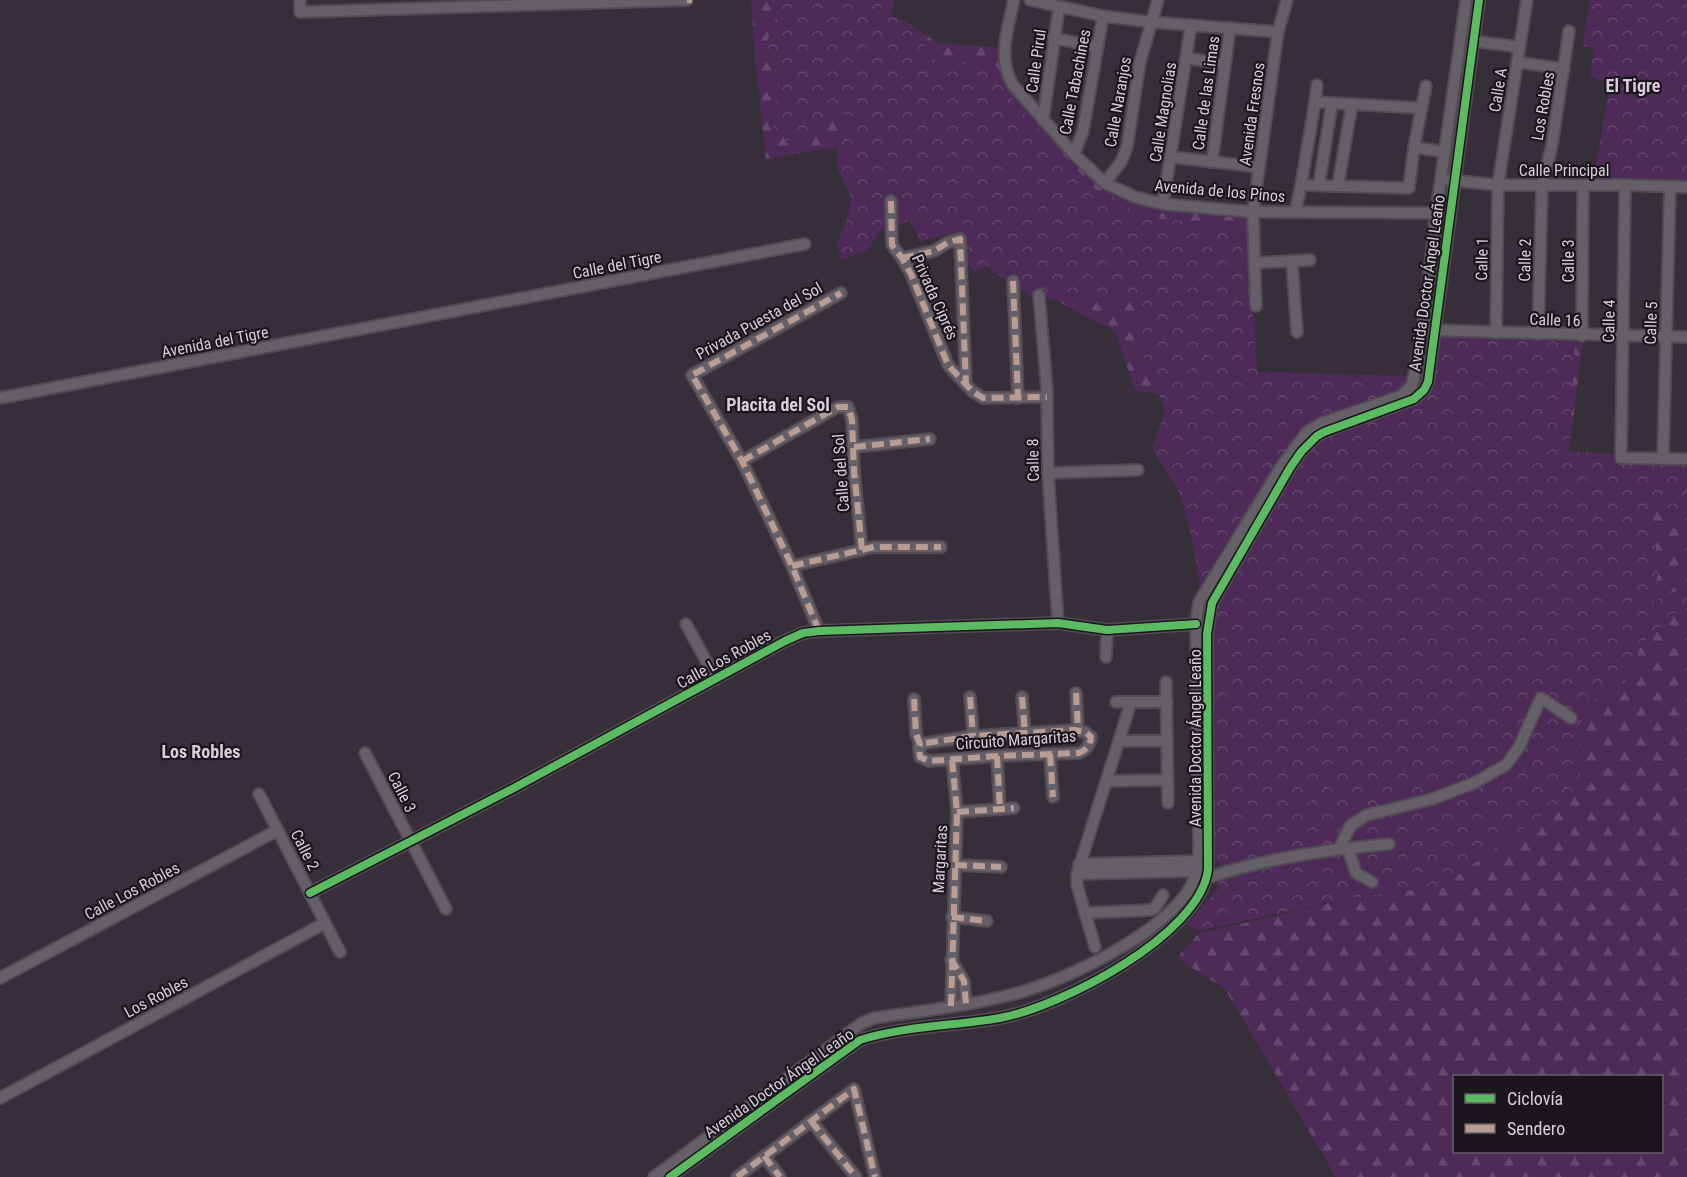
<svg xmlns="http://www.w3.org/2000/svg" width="1687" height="1177" font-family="'Roboto Condensed',sans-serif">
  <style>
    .forest { fill: url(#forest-firs); fill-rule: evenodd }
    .park { fill: url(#park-crowns) }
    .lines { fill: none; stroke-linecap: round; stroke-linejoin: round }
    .minor-casing { stroke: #524b53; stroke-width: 14 }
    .minor { stroke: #655f67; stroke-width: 10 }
    .quiet { stroke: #b99d93; stroke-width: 6; stroke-dasharray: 12 6; stroke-linecap: butt }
    .cycleway-casing { stroke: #1b161d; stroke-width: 11 }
    .cycleway { stroke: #5cba63; stroke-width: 8 }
    .labels { text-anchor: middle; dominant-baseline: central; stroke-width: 4.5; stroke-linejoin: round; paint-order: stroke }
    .street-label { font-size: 16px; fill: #d6ced9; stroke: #1b161d }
    .neighbourhood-label { font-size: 18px; font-weight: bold; fill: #d6ced9; stroke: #1b161d }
  </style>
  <defs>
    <pattern id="forest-firs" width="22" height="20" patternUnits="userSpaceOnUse" patternTransform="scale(1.5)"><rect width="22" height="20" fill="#4d2a58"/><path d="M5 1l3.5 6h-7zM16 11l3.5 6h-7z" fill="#66486f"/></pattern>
    <pattern id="park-crowns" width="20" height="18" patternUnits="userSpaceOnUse" patternTransform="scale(1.5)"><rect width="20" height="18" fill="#4d2a58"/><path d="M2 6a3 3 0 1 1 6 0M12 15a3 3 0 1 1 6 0" fill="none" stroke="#66486f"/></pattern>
  </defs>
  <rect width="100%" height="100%" fill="#362e38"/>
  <!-- forest -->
  <path class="forest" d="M751,0H894L891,16L909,23L937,43L1004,48V66L1074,154L1126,194L1253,212L1252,269L1257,372L1430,383L1439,335L1583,340L1569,452L1619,462L1687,463V1177H1335L1329,1165L1225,989L1177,958L1198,934L1350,898L1440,887L1575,793L1579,739L1575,720L1592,701L1624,683L1637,658L1342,839L1214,859L1210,635L1194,547L1180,494L1152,448L1170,424L1169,395L1135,391L1115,331L1071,309L1040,290L970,225L920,241L907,177L880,230L837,243L847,220L852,198L838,170L837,147L766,159L756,70ZM1454,1076H1662V1152H1454Z"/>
  <!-- park -->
  <g class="park">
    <path d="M772,0H894L890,16L909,23L937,63L997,66L1012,100L1095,189L1146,217L1246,228L1257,372L1410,376L1421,330L1575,341L1569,452L1687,456V509L1649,511L1659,564L1657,578L1649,603L1687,586V604L1640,645L1637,658L1624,684L1592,701L1581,722L1578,750L1579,790L1440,887L1350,898L1197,931L1187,924L1219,888L1206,628L1194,547L1180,494L1152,448L1165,411L1147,363L1139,350L1136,298L1035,300L986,266L977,272L965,262L962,241L953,233L920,241L910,220L881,230L868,250L840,260L837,243L847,220L852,198L838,170V146L849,119L837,107L818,130L805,139L787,140L772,125C774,109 780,94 779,78C779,70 771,65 768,57C764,44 774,20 780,7Z"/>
    <polygon points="1590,0 1687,0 1687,187 1592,188 1610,84 1590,76 1594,48 1583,46"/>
  </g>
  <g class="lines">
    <defs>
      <g id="minor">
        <polyline points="300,0 300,12 687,0"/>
        <path d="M1014,0C1008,28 997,58 1013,85L1074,154L1105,183L1135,197L1163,204L1253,212L1441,213"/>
        <polyline points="1030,0 1103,16 1150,22 1278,32"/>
        <polyline points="1053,38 1098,47"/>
        <polyline points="1473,41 1519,47"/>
        <polyline points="1186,58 1224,64"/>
        <polyline points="1517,62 1564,69"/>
        <polyline points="1426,86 1414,147 1444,152"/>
        <polyline points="1315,102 1317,85"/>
        <polyline points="1043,120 1059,7"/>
        <polyline points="1414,147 1409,188 1301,185 1315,102 1421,108"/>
        <polyline points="1074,154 1083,131 1103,16"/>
        <polyline points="1171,157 1259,167"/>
        <polyline points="1212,162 1230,28"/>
        <polyline points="1448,180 1498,185 1625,185 1687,187"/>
        <polyline points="1105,183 1121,162 1127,147 1140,62 1158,0"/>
        <polyline points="1319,185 1332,103"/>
        <polyline points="1338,185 1352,104"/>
        <polyline points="1625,185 1621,458 1687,459"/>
        <polyline points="891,201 892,245 902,258 911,274 948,365 972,391 983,398 1047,397"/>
        <polyline points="1163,204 1191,25"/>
        <polyline points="1297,204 1301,185"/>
        <polyline points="902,258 934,251 947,243 960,239 966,385"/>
        <polyline points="1292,262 1297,332"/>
        <polyline points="1254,263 1310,260"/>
        <polyline points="1013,281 1018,398"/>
        <polyline points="1039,295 1047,391 1048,473 1058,623"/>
        <polyline points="1256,306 1253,212 1278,32 1287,0"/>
        <polyline points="1429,330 1687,337"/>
        <polyline points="1496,333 1498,185 1527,0"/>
        <polyline points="1538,334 1542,186 1552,145 1569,31"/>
        <polyline points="1582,336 1583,186"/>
        <polyline points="0,398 805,244"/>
        <polyline points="854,447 930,439"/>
        <polyline points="1663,459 1670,187"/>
        <polyline points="742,461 838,407 848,407 852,420 854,471 862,550"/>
        <polyline points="1048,473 1138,470"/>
        <polyline points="792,566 874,547 941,547"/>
        <polyline points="686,624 716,679"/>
        <polyline points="819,631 792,566 742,461 692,375 841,293"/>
        <polyline points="1106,657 1107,630"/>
        <polyline points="1166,682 1168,803"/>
        <polyline points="1076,693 1078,730"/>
        <polyline points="970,697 973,736"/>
        <polyline points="1022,697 1025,733"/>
        <path d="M914,699L916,734L920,744L919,747L920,757L929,761L997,756L1079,753C1087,750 1090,745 1091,737L1085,732L1074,730L973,736L920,744"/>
        <polyline points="1116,702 1167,702"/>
        <polyline points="1119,741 1167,741"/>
        <polyline points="365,753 446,909"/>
        <polyline points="1050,754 1053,797"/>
        <polyline points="997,756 1000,809"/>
        <polyline points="1106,781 1167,780"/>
        <polyline points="259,794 340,952"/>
        <polyline points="957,812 1014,808"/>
        <polyline points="1348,848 1356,873 1372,882"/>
        <polyline points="1339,849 1351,825 1367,815 1432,799 1474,783 1506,765 1519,747 1541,698 1571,718"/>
        <polyline points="1079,864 1199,861"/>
        <polyline points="955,865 1001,867"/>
        <polyline points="1077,874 1196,871"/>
        <path d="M1207,878C1266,858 1327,850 1389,844"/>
        <polyline points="310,893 514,788 785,641 803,633 819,631 1058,623 1107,630 1196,624"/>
        <polyline points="1085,913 1151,910 1155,908 1163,895"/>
        <polyline points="952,917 987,921"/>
        <polyline points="1095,947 1077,885 1077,874 1131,702"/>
        <polyline points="951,960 964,981 966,1004"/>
        <polyline points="0,978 278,830"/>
        <polyline points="951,1006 957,812 952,760"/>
        <polyline points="0,1098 325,923"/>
        <polyline points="811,1121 856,1177"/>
        <polyline points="764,1156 780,1177"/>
        <path d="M654,1177L862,1023L874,1018C921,1011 968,1006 1014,994C1065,981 1165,933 1191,886C1197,875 1198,863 1199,850L1196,624L1199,602L1283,464L1307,432L1322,423L1401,396L1412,385L1423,329L1436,213L1466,0"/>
        <path d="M670,1177L860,1040C905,1026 953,1026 1000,1018C1060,1007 1199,936 1208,870L1207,634L1212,603L1290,468L1301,452L1317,436L1324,432L1414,399L1424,390L1428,382L1479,0"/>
        <polyline points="737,1177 854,1089 875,1177"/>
      </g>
    </defs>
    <!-- minor casing -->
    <use href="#minor" class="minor-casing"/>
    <!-- minor -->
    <use href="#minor" class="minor"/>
    <!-- quiet -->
    <g class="quiet">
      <polyline points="687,0 692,0"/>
      <polyline points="891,201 892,245 902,258 911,274 948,365 972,391 983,398 1047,397"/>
      <polyline points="902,258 934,251 947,243 960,239 966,385"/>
      <polyline points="1013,281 1018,398"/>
      <polyline points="854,447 930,439"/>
      <polyline points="742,461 838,407 848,407 852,420 854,471 862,550"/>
      <polyline points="792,566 874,547 941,547"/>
      <polyline points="819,631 792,566 742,461 692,375 841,293"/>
      <polyline points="1076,693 1078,730"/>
      <polyline points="970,697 973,736"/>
      <polyline points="1022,697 1025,733"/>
      <path d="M914,699L916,734L920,744L919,747L920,757L929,761L997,756L1079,753C1087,750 1090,745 1091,737L1085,732L1074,730L973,736L920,744"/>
      <polyline points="1050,754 1053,797"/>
      <polyline points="997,756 1000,809"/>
      <polyline points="957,812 1014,808"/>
      <polyline points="955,865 1001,867"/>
      <polyline points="952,917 987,921"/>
      <polyline points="951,959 964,981 966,1004"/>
      <polyline points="951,1006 957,812 952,760"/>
      <polyline points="811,1121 856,1177"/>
      <polyline points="764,1156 780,1177"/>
      <polyline points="737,1177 854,1089 875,1177"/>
    </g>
    <defs>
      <g id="cycleway">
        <polyline points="310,893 514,788 785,641 803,633 819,631 1058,623 1107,630 1196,624"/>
        <path d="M670,1177L860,1040C905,1026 953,1026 1000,1018C1060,1007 1199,936 1208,870L1207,634L1212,603L1290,468L1301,452L1317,436L1324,432L1414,399L1424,390L1428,382L1479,0"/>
      </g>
    </defs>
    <!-- cycleway casing -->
    <use href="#cycleway" class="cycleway-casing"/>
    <!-- cycleway -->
    <use href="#cycleway" class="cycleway"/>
  </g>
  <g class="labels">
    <!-- street labels -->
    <g class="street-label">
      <text transform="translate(1036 61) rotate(-82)">Calle Pirul</text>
      <text transform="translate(1075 82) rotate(-79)">Calle Tabachines</text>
      <text transform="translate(1498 90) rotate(-81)">Calle A</text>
      <text transform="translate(1206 93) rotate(-82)">Calle de las Limas</text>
      <text transform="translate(1118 102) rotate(-80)">Calle Naranjos</text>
      <text transform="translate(1543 106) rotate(-80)">Los Robles</text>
      <text transform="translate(1163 112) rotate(-81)">Calle Magnolias</text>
      <text transform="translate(1252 114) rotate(-82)">Avenida Fresnos</text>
      <text x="1564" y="170">Calle Principal</text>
      <text transform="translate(1220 191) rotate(5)">Avenida de los Pinos</text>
      <text transform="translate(1482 259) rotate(-89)">Calle 1</text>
      <text transform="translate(1525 260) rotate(-89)">Calle 2</text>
      <text transform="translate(1568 261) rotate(-90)">Calle 3</text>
      <text transform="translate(617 265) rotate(-11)">Calle del Tigre</text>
      <text transform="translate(1427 283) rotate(-82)">Avenida Doctor Ángel Leaño</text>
      <text transform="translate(935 297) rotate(66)">Privada Ciprés</text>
      <text transform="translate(1555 320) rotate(2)">Calle 16</text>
      <text transform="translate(759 321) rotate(-29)">Privada Puesta del Sol</text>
      <text transform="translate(1609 321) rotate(-89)">Calle 4</text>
      <text transform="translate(1651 323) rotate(-88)">Calle 5</text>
      <text transform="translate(215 342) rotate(-11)">Avenida del Tigre</text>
      <text transform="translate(1033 460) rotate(-91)">Calle 8</text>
      <text transform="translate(841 473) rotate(-94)">Calle del Sol</text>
      <text transform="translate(724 659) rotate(-29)">Calle Los Robles</text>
      <text transform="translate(1195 738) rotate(-90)">Avenida Doctor Ángel Leaño</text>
      <text transform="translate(1016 740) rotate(-4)">Circuito Margaritas</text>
      <text transform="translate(402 792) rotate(63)">Calle 3</text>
      <text transform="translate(305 850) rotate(63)">Calle 2</text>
      <text transform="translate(940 859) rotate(-87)">Margaritas</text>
      <text transform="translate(132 891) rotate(-28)">Calle Los Robles</text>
      <text transform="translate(156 997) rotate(-28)">Los Robles</text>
      <text transform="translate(779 1083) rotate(-35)">Avenida Doctor Ángel Leaño</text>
    </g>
    <!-- neighbourhood labels -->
    <g class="neighbourhood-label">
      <text x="1633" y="85">El Tigre</text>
      <text x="778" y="404">Placita del Sol</text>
      <text x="201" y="751">Los Robles</text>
    </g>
  </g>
  <!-- legend -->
  <rect x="1453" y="1075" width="210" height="78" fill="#1b161d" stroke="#666068" stroke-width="1.5"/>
  <rect x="1465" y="1094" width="30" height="9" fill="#5cba63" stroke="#666068" stroke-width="1.5"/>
  <text x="1507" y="1105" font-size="18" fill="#d6ced9">Ciclovía</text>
  <rect x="1465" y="1124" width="30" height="9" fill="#b99d93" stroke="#666068" stroke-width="1.5"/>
  <text x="1507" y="1135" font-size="18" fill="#d6ced9">Sendero</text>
</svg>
